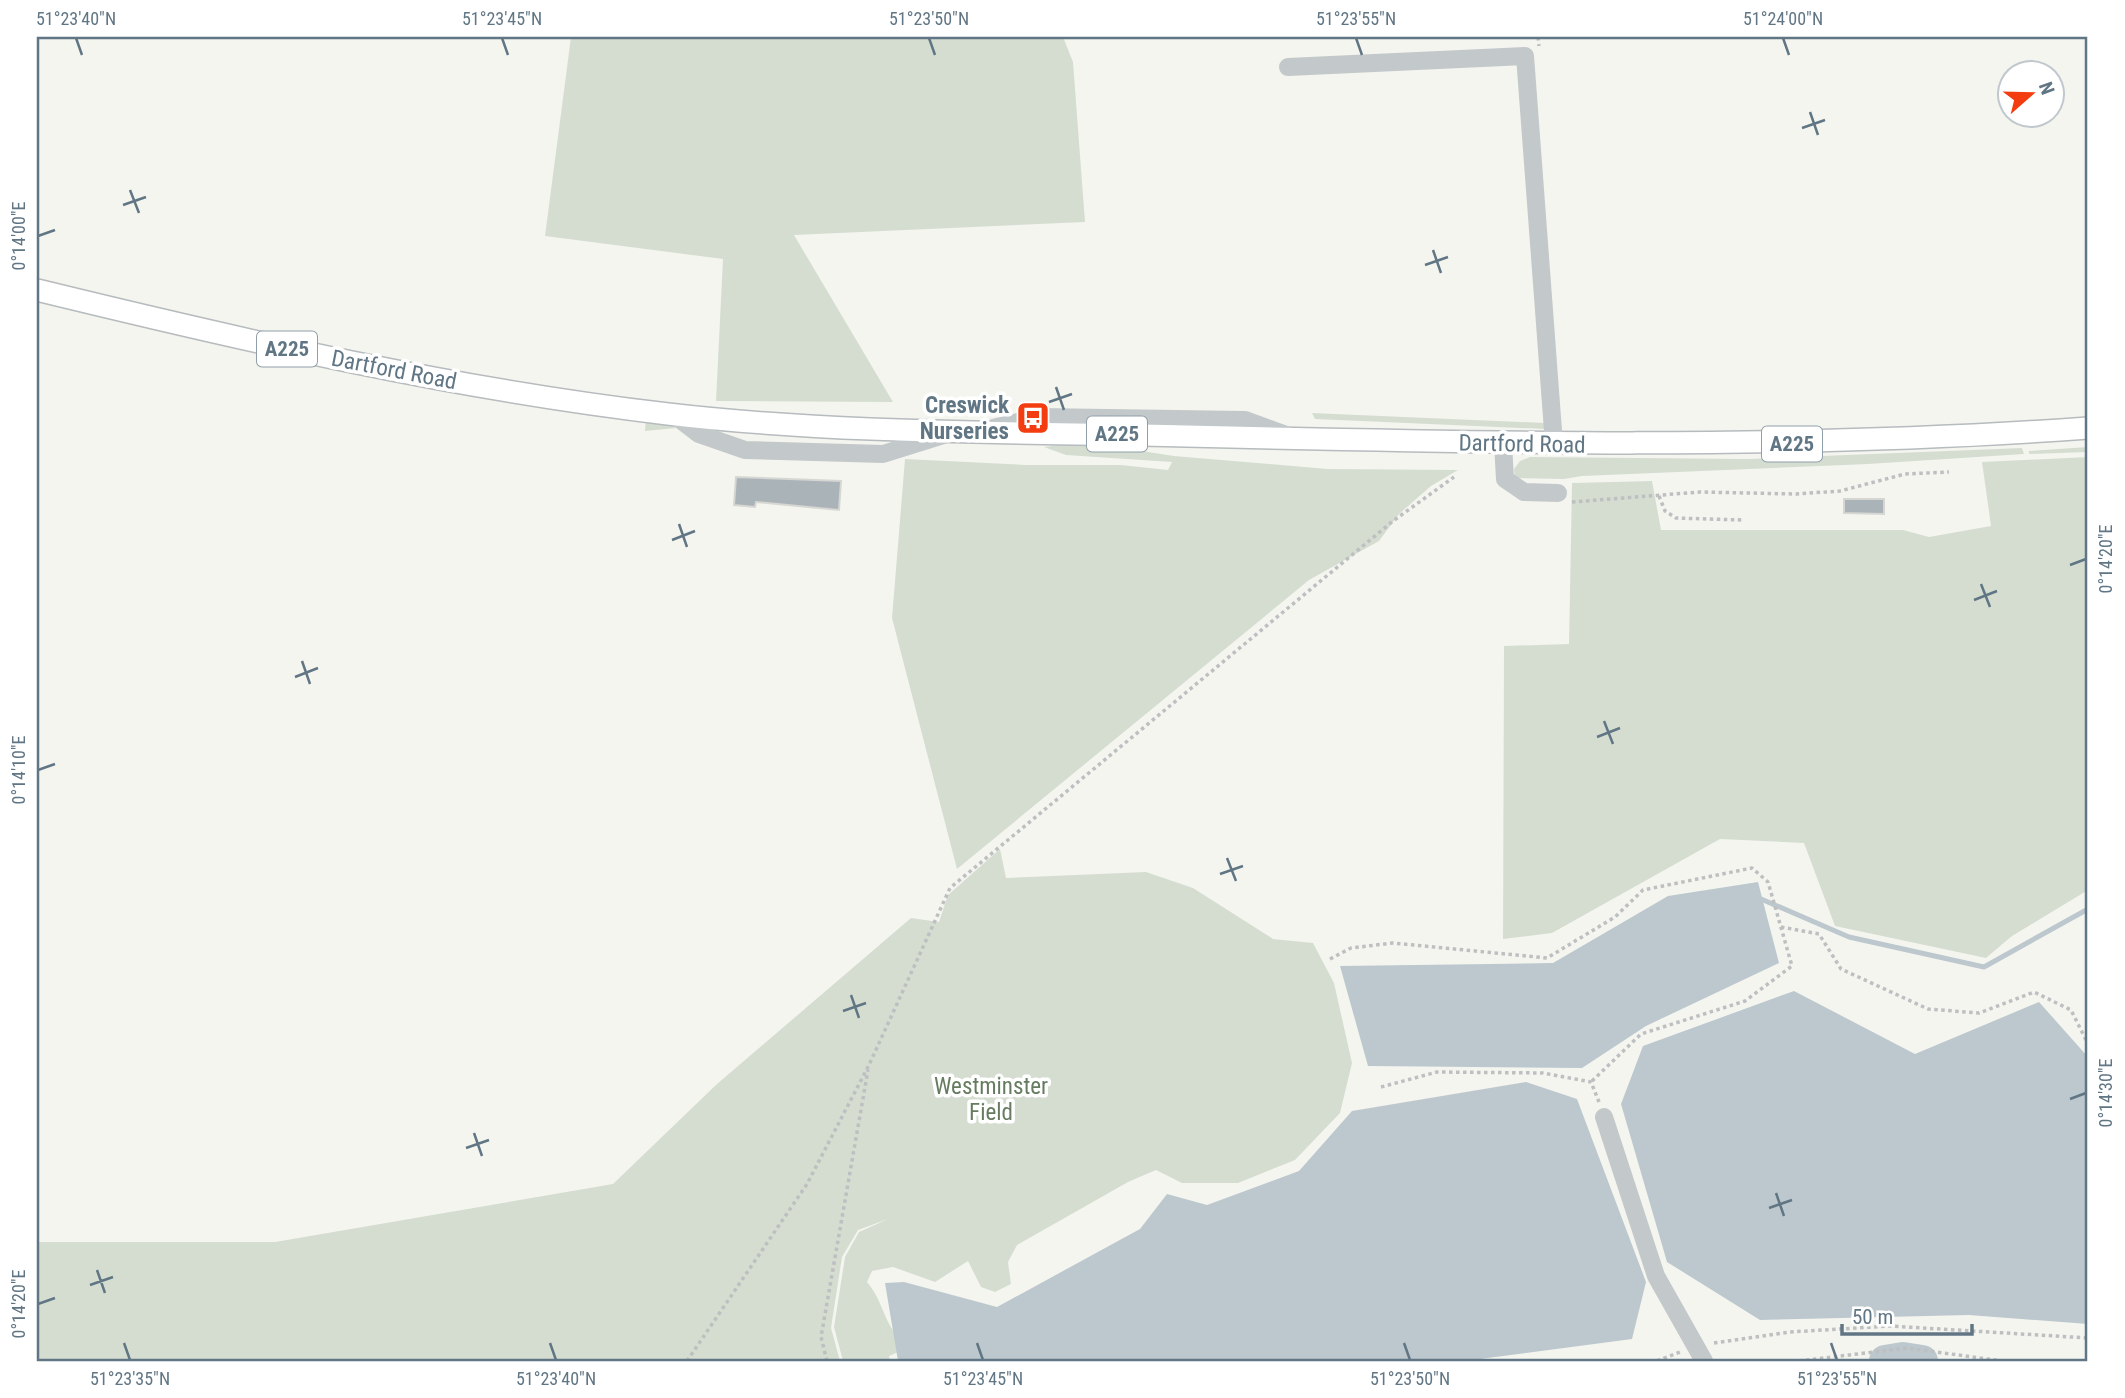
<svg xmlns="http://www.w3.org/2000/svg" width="2125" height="1398" font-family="'Roboto Condensed',sans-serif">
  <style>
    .green { fill: #d5ddd1 }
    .water { fill: #bcc8cd }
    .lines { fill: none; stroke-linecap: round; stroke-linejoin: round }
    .stream { stroke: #bcc8cd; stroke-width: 5 }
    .river { stroke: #bcc8cd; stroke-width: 32 }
    .building { fill: #aab3b8; stroke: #d6d6d3; stroke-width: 2 }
    .major-casing { stroke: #b6bbbe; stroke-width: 24 }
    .path { stroke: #bdbfc1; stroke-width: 3.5; stroke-dasharray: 3.5 3.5; stroke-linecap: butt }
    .minor { stroke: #c3c8ca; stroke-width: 18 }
    .major { stroke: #fff; stroke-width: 21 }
    .ticks { fill: none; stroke: #617684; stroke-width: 2.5 }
    .labels { text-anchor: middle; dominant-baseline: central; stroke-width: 7; stroke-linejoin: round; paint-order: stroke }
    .shield { fill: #fff; stroke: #909fa9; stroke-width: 2 }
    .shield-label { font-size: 21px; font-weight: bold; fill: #617684 }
    .street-label { font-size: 23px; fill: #617684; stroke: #fff }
    .poi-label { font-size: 23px; font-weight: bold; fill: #617684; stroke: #fff; text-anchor: end }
    .park-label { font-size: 23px; fill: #667b60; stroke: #fff }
    .neatline { fill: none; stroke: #617684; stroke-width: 2.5 }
    .ticks-label { font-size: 18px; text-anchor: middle; fill: #617684 }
  </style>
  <rect width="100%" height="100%" fill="#f5f5f0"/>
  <!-- green -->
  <g class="green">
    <polygon points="571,37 1063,37 1073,62 1085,222 794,235 893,402 716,401 723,259 545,236"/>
    <polygon points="1312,413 1546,423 1546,429 1315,419"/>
    <polygon points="646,418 677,428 645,431"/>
    <polygon points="1083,442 1174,456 1328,469 1458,470 1431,486 1399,514 1379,541 1309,580 957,869 892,618 905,459 1026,465 1121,465 1168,470 1172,462 1066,455 1044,447"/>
    <polygon points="2088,447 2088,452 2029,454 2029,451"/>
    <polygon points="2022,448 2024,454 1868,464 1582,476 1564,479 1515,478 1514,469 1520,461 1530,457 1749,459"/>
    <polygon points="2088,457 2088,890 2012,936 1986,958 1835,926 1804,843 1720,839 1552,933 1503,939 1504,646 1569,644 1572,483 1652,481 1661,530 1903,530 1929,537 1991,526 1982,462"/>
    <path d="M1000,849L1006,878L1146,872L1193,888L1273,939L1313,943L1334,983L1352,1063L1340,1113L1295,1160L1238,1183H1182L1156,1170L1128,1182L1017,1245L1008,1262L1011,1284L995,1292L981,1287L968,1261L935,1282L893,1267L872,1271L867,1282C876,1293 879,1301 884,1313C889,1326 898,1337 903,1350L889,1356L890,1361H843L834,1327L845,1257L859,1232L888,1219L858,1230L842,1257L831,1328L840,1361H37V1242H275L613,1184L717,1084L911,918L939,922L948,895Z"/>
  </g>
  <!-- water -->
  <g class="water">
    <polygon points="1758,882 1779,963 1646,1026 1582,1068 1368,1066 1340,966 1553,963 1668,896"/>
    <polygon points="1794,991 1915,1054 2039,1002 2088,1057 2088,1324 1969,1315 1760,1320 1667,1262 1621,1104 1643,1046"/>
    <polygon points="1526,1082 1577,1099 1646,1282 1632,1339 1465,1361 898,1361 885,1283 904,1282 997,1307 1140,1229 1167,1194 1207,1205 1299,1171 1352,1111"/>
  </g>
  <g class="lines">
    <!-- stream -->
    <polyline class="stream" points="1761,899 1849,937 1984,967 2088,909"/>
    <!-- river -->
    <polyline class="river" points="1885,1361 1903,1358 1922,1361"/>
  </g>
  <!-- building -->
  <g class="building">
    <polygon points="736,477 841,481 839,510 756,502 755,507 734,505"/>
    <polygon points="1844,499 1884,499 1884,514 1844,513"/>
  </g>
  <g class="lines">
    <defs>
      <path id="major" d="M37,290C246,341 454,389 668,414C839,434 1014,432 1186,436C1487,443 1787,450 2088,428"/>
    </defs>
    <!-- major casing -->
    <use href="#major" class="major-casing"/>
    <!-- path -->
    <g class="path">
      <polyline points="1538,37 1539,46"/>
      <polyline points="1659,496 1665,511 1676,518 1742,520"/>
      <polyline points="1572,502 1700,492 1796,494 1840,491 1905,474 1949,472"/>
      <polyline points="1781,927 1819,934 1841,969 1928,1009 1979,1013 2034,992 2071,1010 2088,1044"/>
      <polyline points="1330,959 1351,948 1393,943 1547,958 1615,917 1643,890 1752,868 1768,882 1792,966 1745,1001 1641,1034 1591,1082"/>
      <polyline points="1381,1087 1437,1072 1543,1073 1591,1082 1599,1102"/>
      <polyline points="1714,1343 1790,1332 1890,1326 2088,1338"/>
      <polyline points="687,1361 807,1184 869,1065 950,888 1393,521 1454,477"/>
      <polyline points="827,1361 821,1337 868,1070"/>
      <polyline points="1657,1361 1680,1352"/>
      <polyline points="1799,1361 1907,1348 2002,1361"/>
    </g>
    <!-- minor -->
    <g class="minor">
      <polyline points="1288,67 1525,56 1554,444"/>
      <polyline points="673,414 699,434 745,450 883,454 947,434"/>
      <polyline points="993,428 1039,417 1245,420 1286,435"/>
      <polyline points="1503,444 1505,479 1524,492 1558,493"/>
      <polyline points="1604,1117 1656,1276 1704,1361"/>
    </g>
    <!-- major -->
    <use href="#major" class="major"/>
  </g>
  <!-- ticks -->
  <path class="ticks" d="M76,38L82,55M502,38L508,55M929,38L935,55M1356,38L1362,55M1783,38L1789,55M1810,112L1818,135M1802,128L1825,120M130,190L139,213M123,205L146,197M38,236L55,230M1433,250L1441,273M1425,265L1448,257M1056,387L1064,410M1049,402L1072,394M679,524L687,547M672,540L695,531M2070,565L2086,559M1981,584L1990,607M1974,600L1997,591M302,661L310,684M295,677L318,668M1604,721L1613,744M1597,737L1620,728M38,770L55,764M1227,858L1236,881M1220,874L1243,866M851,995L859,1018M843,1011L866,1003M2070,1099L2086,1093M474,1133L482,1156M466,1148L489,1140M1776,1193L1784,1216M1769,1208L1792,1200M97,1270L105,1293M90,1285L113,1277M38,1304L55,1298M124,1343L130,1360M550,1343L556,1360M977,1343L983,1360M1404,1343L1410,1360M1831,1343L1837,1360"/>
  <!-- icons -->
  <defs>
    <symbol id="bus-square" viewBox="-11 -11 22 22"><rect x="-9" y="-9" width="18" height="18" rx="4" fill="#f33d11" stroke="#fff"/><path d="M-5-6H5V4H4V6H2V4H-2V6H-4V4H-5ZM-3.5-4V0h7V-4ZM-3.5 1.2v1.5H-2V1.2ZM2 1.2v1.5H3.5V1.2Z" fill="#fff"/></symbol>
  </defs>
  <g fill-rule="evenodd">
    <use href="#bus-square" x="1014" y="399" width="38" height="38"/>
  </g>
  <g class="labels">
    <!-- shield labels -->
    <g class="shield">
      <rect x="257" y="331.5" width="60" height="35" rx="5"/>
      <rect x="1087" y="416.5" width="60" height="35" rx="5"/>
      <rect x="1762" y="426.5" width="60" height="35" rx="5"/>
    </g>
    <g class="shield-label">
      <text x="287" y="349">A225</text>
      <text x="1117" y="434">A225</text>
      <text x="1792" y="444">A225</text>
    </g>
    <!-- street labels -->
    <g class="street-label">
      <text transform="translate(394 370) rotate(11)">Dartford Road</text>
      <text transform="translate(1522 444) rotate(1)">Dartford Road</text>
    </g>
    <!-- poi labels -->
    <g class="poi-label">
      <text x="1009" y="405">Creswick<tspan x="1009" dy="26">Nurseries</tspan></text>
    </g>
    <!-- park labels -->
    <g class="park-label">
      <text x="991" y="1086">Westminster<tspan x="991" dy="26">Field</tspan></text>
    </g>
  </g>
  <!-- border -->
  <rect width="2125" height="1398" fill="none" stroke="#ffffff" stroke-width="77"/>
  <!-- north arrow -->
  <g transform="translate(2031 94) rotate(70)"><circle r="33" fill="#ffffff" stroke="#c0c8ce" stroke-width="2"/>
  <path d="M0-5L12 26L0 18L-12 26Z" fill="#f33d11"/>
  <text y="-10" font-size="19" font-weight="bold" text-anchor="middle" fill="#617684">N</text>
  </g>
  <!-- scale -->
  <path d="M1842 1324v10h130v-10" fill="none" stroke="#617684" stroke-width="3.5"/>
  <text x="1852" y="1324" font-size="21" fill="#617684" stroke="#ffffff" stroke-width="5" paint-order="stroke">50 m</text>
  <rect x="38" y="38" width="2048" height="1322" class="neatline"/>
  <g class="ticks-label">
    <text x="76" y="25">51°23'40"N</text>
    <text x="502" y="25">51°23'45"N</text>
    <text x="929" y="25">51°23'50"N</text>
    <text x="1356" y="25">51°23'55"N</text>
    <text x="1783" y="25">51°24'00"N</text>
    <text transform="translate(19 236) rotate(-90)" y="6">0°14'00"E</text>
    <text transform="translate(2106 559) rotate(-90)" y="6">0°14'20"E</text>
    <text transform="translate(19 770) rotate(-90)" y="6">0°14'10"E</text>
    <text transform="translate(2106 1093) rotate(-90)" y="6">0°14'30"E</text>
    <text transform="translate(19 1304) rotate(-90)" y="6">0°14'20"E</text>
    <text x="130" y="1385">51°23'35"N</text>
    <text x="556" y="1385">51°23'40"N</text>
    <text x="983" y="1385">51°23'45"N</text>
    <text x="1410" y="1385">51°23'50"N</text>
    <text x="1837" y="1385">51°23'55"N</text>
  </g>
</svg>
